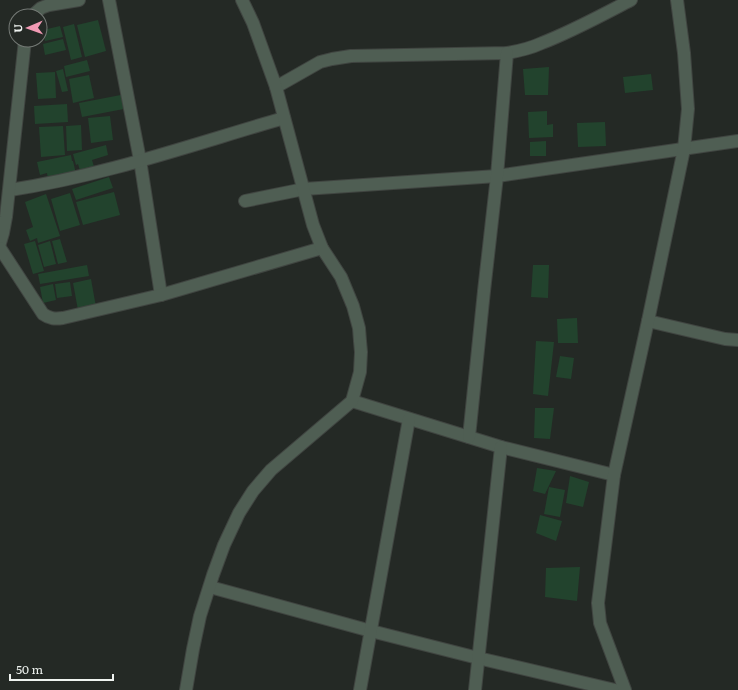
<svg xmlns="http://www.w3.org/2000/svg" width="738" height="690" font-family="Literata,serif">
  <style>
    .building { fill: #22432d }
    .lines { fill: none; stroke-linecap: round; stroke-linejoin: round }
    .minor-casing { stroke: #404541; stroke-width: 14 }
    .minor { stroke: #4f5e53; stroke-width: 12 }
  </style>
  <rect width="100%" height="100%" fill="#242925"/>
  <!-- building -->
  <g class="building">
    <polygon points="98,20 106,51 85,57 77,25"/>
    <polygon points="74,24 82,57 71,60 63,27"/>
    <polygon points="60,26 63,37 45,41 43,30"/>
    <polygon points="63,39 66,50 45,55 43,44"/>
    <polygon points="87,60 90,71 66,77 64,66"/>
    <polygon points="549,67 548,95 525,95 523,69"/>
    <polygon points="63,69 68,91 62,92 56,71"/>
    <polygon points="55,72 56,98 38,99 36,73"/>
    <polygon points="651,74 653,90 625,93 623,77"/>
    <polygon points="89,75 94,98 73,103 69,79"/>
    <polygon points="126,94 129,108 82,117 79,103"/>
    <polygon points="67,104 68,122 35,124 34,106"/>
    <polygon points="547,111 547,125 553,124 553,137 529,138 528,112"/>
    <polygon points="110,116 113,140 91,143 88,118"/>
    <polygon points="605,122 606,146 578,147 577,123"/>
    <polygon points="81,125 82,150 67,151 66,126"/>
    <polygon points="63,126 65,155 41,157 39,127"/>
    <polygon points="546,141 546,156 530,156 530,142"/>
    <polygon points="106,145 108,155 92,160 95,170 81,174 78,164 76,165 73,154"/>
    <polygon points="71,155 72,161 73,161 76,174 48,180 47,173 40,175 37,162"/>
    <polygon points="109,177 113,188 76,200 72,189"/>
    <polygon points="114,192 120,215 83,225 76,202"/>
    <polygon points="70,193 80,225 60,231 51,199"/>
    <polygon points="46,194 60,236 38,243 37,238 30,241 26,230 33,227 25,202"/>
    <polygon points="60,239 67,262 58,264 52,241"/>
    <polygon points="35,241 44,271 33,274 24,244"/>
    <polygon points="50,241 56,264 44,267 38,245"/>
    <polygon points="87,265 89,276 40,284 38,274"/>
    <polygon points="533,265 549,265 548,298 531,297"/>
    <polygon points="91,279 96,307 78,310 73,283"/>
    <polygon points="70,282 72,296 57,298 55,284"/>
    <polygon points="53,284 56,300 43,303 40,287"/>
    <polygon points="577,318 578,343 558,343 557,319"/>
    <polygon points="536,341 554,342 548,396 533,394"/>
    <polygon points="560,356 574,358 571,379 556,377"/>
    <polygon points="535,408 554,408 550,439 534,438"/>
    <polygon points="537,468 556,471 545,494 533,491"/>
    <polygon points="570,476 589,482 583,507 566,503"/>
    <polygon points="549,487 565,490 560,517 544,514"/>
    <polygon points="540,515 562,521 556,541 536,533"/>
    <polygon points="580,567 577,601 545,597 546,568"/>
  </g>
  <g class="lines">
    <defs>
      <g id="minor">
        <polyline points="109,0 140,160 161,295"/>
        <polyline points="32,16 41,8 49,5 79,0"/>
        <path d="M276,87L320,62L332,59L351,56L507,53C519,51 531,48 542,43C573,31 602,15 631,0"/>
        <path d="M10,190C103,176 194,144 284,118"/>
        <polyline points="245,201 304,189 497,176 738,141"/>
        <polyline points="0,243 3,233 6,217 25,40"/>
        <path d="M0,248L43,314C50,319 55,319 63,318L161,295L322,248"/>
        <polyline points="648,321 725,339 738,340"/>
        <polyline points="352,401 501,447 614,475"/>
        <polyline points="469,437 484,291 497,176 507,53"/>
        <polyline points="210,587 371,631 478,658 615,690"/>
        <polyline points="186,690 193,649 200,616 213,575 224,545 239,513 253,491 271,470 352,401 360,372 361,352 360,341 359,328 353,306 341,277 322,248 313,225 276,87 253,23 242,0"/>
        <polyline points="360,690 409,419"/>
        <polyline points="475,690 501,447"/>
        <polyline points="625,690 600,623 598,603 614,475 648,321 684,149 688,109 684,53 677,0"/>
      </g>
    </defs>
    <!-- minor casing -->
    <use href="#minor" class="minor-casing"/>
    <!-- minor -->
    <use href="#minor" class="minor"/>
  </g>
  <!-- north arrow -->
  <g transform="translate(28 28) rotate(268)"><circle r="19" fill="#242925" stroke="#757a76"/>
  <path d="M0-3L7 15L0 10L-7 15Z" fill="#f19ab4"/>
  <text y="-6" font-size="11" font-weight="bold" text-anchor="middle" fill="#eff3f0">U</text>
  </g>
  <!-- scale -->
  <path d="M10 674v6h103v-6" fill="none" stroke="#eff3f0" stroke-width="2"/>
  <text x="16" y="674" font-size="12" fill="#eff3f0" stroke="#242925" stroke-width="3" paint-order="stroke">50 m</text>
</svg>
